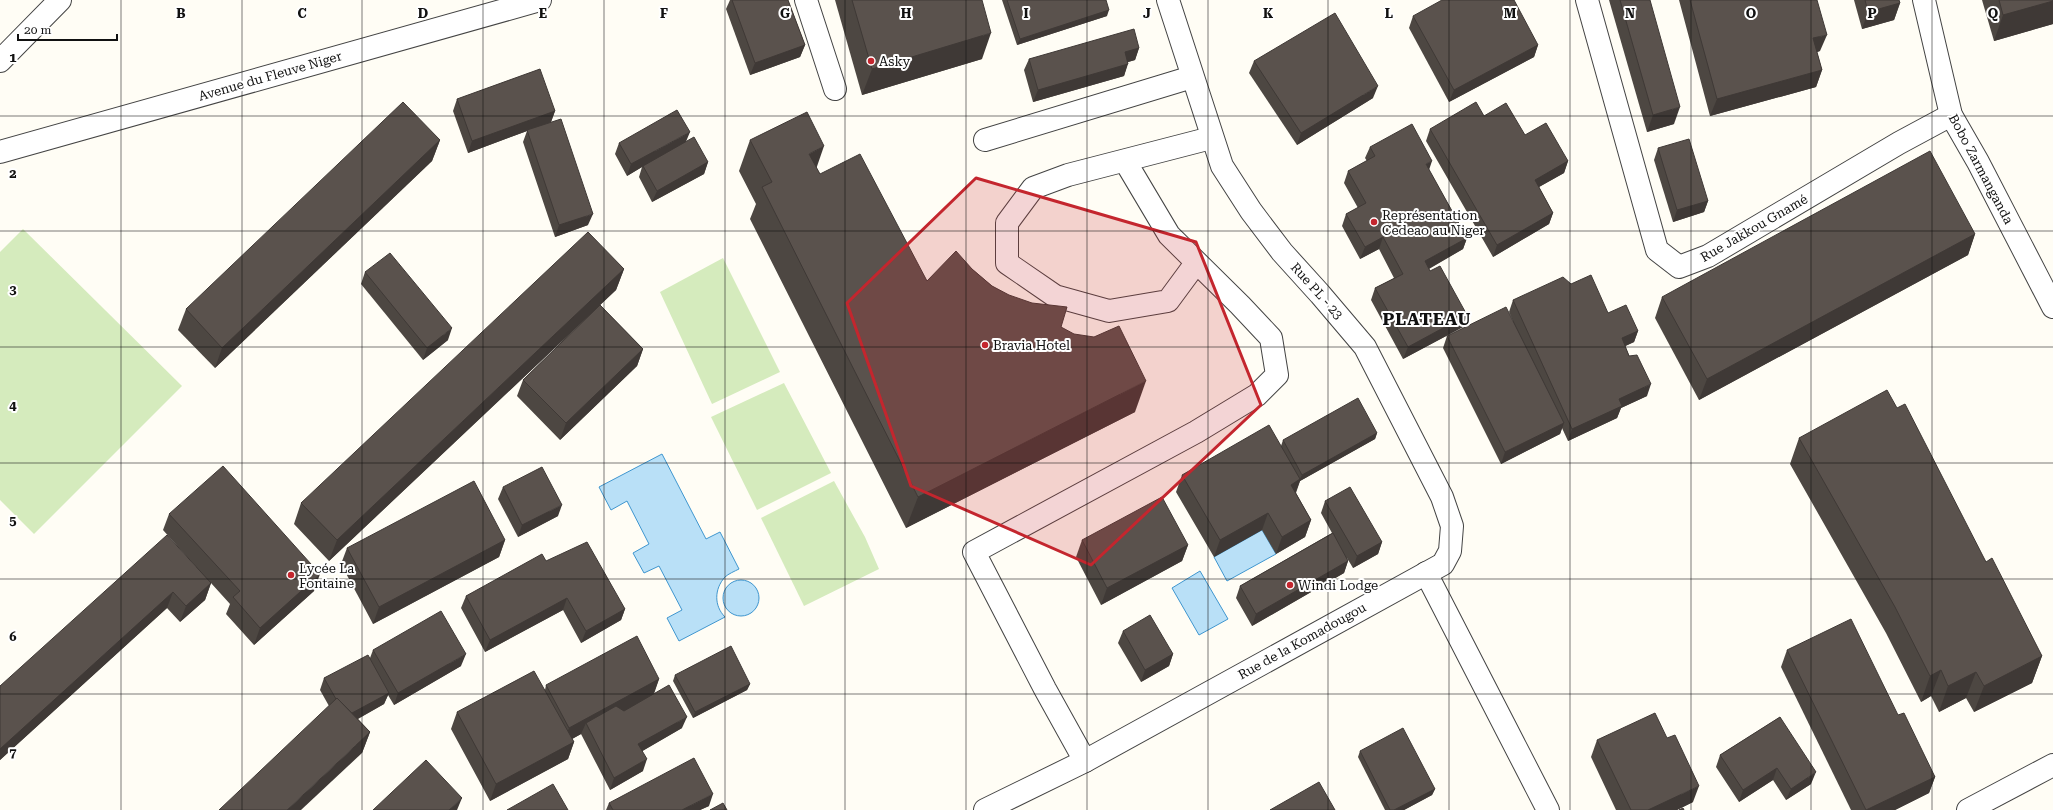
<svg xmlns="http://www.w3.org/2000/svg" width="2053" height="810" font-family="'Roboto Serif',serif">
  <style>
    .green { fill: #d5ebbd }
    .water { fill: #b9e0f7; stroke: #3f96cf }
    .lines { fill: none; stroke-linecap: round; stroke-linejoin: round }
    .minor-casing { stroke: #444; stroke-width: 24 }
    .minor { stroke: #fff; stroke-width: 22 }
    .wall { fill: #4d4742 }
    .shaded-wall { fill: #3f3936 }
    .building { fill: #5a524d; stroke: #3f3936 }
    .marked { fill: #c4262e; fill-opacity: 0.2; stroke: #c4262e; stroke-width: 3; stroke-linejoin: round }
    .grid { fill: none; stroke: #111; stroke-width: 1; stroke-opacity: 0.55 }
    .poi-dot { fill: #c4262e; stroke: #fff; stroke-width: 1.5 }
    .labels { text-anchor: middle; dominant-baseline: central; stroke-width: 4; stroke-linejoin: round; paint-order: stroke }
    .poi-label { font-size: 13px; fill: #111; stroke: #fff; text-anchor: start }
    .street-label { font-size: 13px; fill: #111; stroke: #fff }
    .district-label { font-size: 17px; font-weight: bold; letter-spacing: 1px; fill: #111; stroke: #fff }
    .grid-label { font-size: 13px; text-anchor: middle; font-weight: bold; fill: #111; stroke: #fff; stroke-width: 4; stroke-linejoin: round; paint-order: stroke }
  </style>
  <rect width="100%" height="100%" fill="#fffdf5"/>
  <!-- green -->
  <g class="green">
    <polygon points="23,229 182,386 34,534 0,500 0,252"/>
    <polygon points="723,258 780,372 712,404 660,292"/>
    <polygon points="784,383 831,473 757,510 711,417"/>
    <polygon points="834,481 865,537 879,569 804,606 761,518"/>
  </g>
  <!-- water -->
  <g class="water">
    <path d="M662,454L706,539L720,532L739,569C735,571 728,574 725,577C714,589 714,606 725,617L679,641L667,618L682,610L659,566L644,573L633,553L649,544L627,501L611,510L599,487Z"/>
    <polygon points="1262,530 1276,554 1227,581 1214,557"/>
    <polygon points="1200,571 1228,619 1199,635 1172,588"/>
    <circle cx="741" cy="598" r="18"/>
  </g>
  <g class="lines">
    <defs>
      <g id="minor">
        <polyline points="806,0 835,89"/>
        <polyline points="1587,0 1657,250 1679,267 1708,256 1899,143 1951,115"/>
        <polyline points="1924,0 1951,115 1978,162 2053,307"/>
        <polyline points="0,61 60,0"/>
        <polyline points="985,140 1192,77"/>
        <polyline points="0,152 540,0"/>
        <polyline points="1196,263 1168,301 1109,311 1055,296 1007,263 1007,223 1033,188 1068,175 1211,138"/>
        <polyline points="1426,573 1548,810"/>
        <polyline points="1085,761 1045,689 974,552 1196,432 1257,395 1277,375 1271,338 1240,305 1169,235 1125,161"/>
        <polyline points="985,810 1085,761 1443,564 1450,551 1452,526 1442,497 1365,347 1320,294 1282,252 1251,211 1222,166 1168,0"/>
        <polyline points="1968,810 2053,765"/>
      </g>
    </defs>
    <!-- minor casing -->
    <use href="#minor" class="minor-casing"/>
    <!-- minor -->
    <use href="#minor" class="minor"/>
  </g>
  <!-- wall -->
  <g class="wall">
    <polygon points="730,0 788,0 805,45 800,57 750,75 726,9"/>
    <polygon points="835,0 982,0 982,59 862,95"/>
    <polygon points="1002,0 1106,0 1107,16 1017,45"/>
    <polygon points="1609,0 1650,0 1674,124 1647,132"/>
    <polygon points="1679,0 1817,0 1820,51 1817,52 1822,70 1816,87 1710,116"/>
    <polygon points="1854,0 1899,0 1900,3 1894,20 1862,29"/>
    <polygon points="1982,0 2053,0 2053,24 1994,41"/>
    <polygon points="1413,16 1538,45 1534,57 1449,102 1409,28"/>
    <polygon points="1139,48 1135,60 1128,62 1124,76 1033,102 1024,70 1029,59"/>
    <polygon points="1254,61 1373,98 1297,145 1249,73"/>
    <polygon points="457,99 555,111 551,122 588,225 555,237 523,142 527,131 468,153 453,111"/>
    <polygon points="1484,116 1525,135 1568,161 1564,173 1539,187 1553,213 1549,224 1493,257 1426,141 1430,129"/>
    <polygon points="440,140 432,161 215,368 178,330 186,309"/>
    <polygon points="750,140 816,168 820,174 927,281 972,269 992,286 1061,327 1135,412 906,528 750,219 756,204 739,171"/>
    <polygon points="619,143 708,162 704,174 652,202 639,177 642,167 627,176 615,154"/>
    <polygon points="1370,147 1429,170 1467,238 1463,249 1429,269 1463,327 1403,359 1371,300 1375,288 1394,278 1379,249 1360,259 1342,226 1346,214 1358,208 1344,183 1348,171 1367,161 1365,158"/>
    <polygon points="1658,148 1708,201 1704,212 1673,222 1654,160"/>
    <polygon points="1975,234 1968,255 1699,400 1655,318 1662,297"/>
    <polygon points="624,269 616,290 600,305 643,349 637,366 560,440 517,396 523,380 592,313 329,561 294,524 301,503"/>
    <polygon points="365,272 448,340 423,360 361,284"/>
    <polygon points="1571,284 1608,313 1638,331 1634,342 1625,346 1647,396 1621,408 1617,418 1568,441 1562,428 1560,434 1501,464 1443,348 1447,336 1513,321 1509,312 1513,300"/>
    <polygon points="1897,408 1986,562 2042,656 2032,683 1974,712 1966,698 1939,712 1931,696 1921,702 1886,633 1790,464 1799,438"/>
    <polygon points="1377,433 1375,439 1300,481 1296,493 1311,520 1305,537 1276,554 1262,530 1214,557 1176,492 1182,475 1281,446 1283,440"/>
    <polygon points="503,487 558,516 518,537 498,499"/>
    <polygon points="1325,501 1382,542 1378,554 1353,568 1347,558 1348,561 1344,573 1252,626 1236,598 1240,586 1332,533 1321,513"/>
    <polygon points="169,514 314,591 254,645 226,614 230,604 211,583 205,600 180,622 167,608 0,760 0,686 196,567 163,530"/>
    <polygon points="505,540 499,557 373,624 341,564 347,548"/>
    <polygon points="1082,540 1188,545 1182,561 1101,605 1076,557"/>
    <polygon points="546,561 625,609 621,620 581,643 563,610 485,652 461,608 466,596"/>
    <polygon points="1123,631 1173,654 1169,666 1141,682 1118,643"/>
    <polygon points="373,650 461,666 394,705 388,695 384,704 358,719 370,732 362,753 329,706 320,690 324,678 370,658"/>
    <polygon points="1787,650 1898,715 1935,777 1929,793 1895,810 1851,810 1781,667"/>
    <polygon points="675,675 750,684 747,690 693,718 673,681"/>
    <polygon points="659,679 654,694 682,728 642,751 643,771 610,790 581,734 572,739 574,742 568,759 490,801 451,729 457,712 545,690 546,685"/>
    <polygon points="1780,717 1811,784 1786,800 1773,780 1739,802 1716,767 1720,755"/>
    <polygon points="1597,740 1693,802 1677,810 1616,810 1591,757"/>
    <polygon points="1360,751 1435,789 1432,795 1404,810 1385,810 1358,757"/>
    <polygon points="609,803 709,806 700,810 606,810"/>
  </g>
  <!-- shaded-wall -->
  <g class="shaded-wall">
    <polygon points="2053,1 2053,24 1994,41 2003,15"/>
    <polygon points="1900,3 1894,20 1862,29 1868,12"/>
    <polygon points="1109,10 1107,16 1017,45 1020,39"/>
    <polygon points="991,33 982,59 862,95 872,69"/>
    <polygon points="1827,35 1820,51 1807,55 1813,38"/>
    <polygon points="805,45 800,57 750,75 755,63"/>
    <polygon points="1538,45 1534,57 1449,102 1454,90"/>
    <polygon points="1139,48 1135,60 1121,64 1125,52"/>
    <polygon points="1128,64 1124,76 1033,102 1038,90"/>
    <polygon points="1822,70 1816,87 1710,116 1717,99"/>
    <polygon points="1378,86 1373,98 1297,145 1301,133"/>
    <polygon points="1680,107 1674,124 1647,132 1653,115"/>
    <polygon points="555,111 551,122 527,130 527,131 468,153 472,141"/>
    <polygon points="690,132 685,144 643,166 642,167 627,176 631,164"/>
    <polygon points="440,140 432,161 215,368 222,348"/>
    <polygon points="824,146 813,178 809,154"/>
    <polygon points="1432,161 1428,173 1426,164"/>
    <polygon points="1568,161 1564,173 1530,192 1535,180"/>
    <polygon points="708,162 704,174 652,202 657,191"/>
    <polygon points="1708,201 1704,212 1673,222 1677,210"/>
    <polygon points="1553,213 1549,224 1493,257 1497,245"/>
    <polygon points="593,214 588,225 555,237 559,225"/>
    <polygon points="1975,234 1968,255 1699,400 1707,379"/>
    <polygon points="1383,237 1379,249 1360,259 1365,247"/>
    <polygon points="1467,238 1463,249 1421,273 1425,261"/>
    <polygon points="624,269 616,290 329,561 337,540"/>
    <polygon points="1467,315 1463,327 1403,359 1408,347"/>
    <polygon points="452,328 448,340 423,360 427,348"/>
    <polygon points="1638,331 1634,342 1617,350 1622,338"/>
    <polygon points="643,349 637,366 560,440 566,423"/>
    <polygon points="1146,381 1135,412 906,528 918,497"/>
    <polygon points="1651,384 1647,396 1621,408 1617,418 1568,441 1572,429 1619,399"/>
    <polygon points="1564,423 1560,434 1501,464 1505,452"/>
    <polygon points="1377,433 1375,439 1300,481 1294,496 1291,485 1300,479 1302,475"/>
    <polygon points="562,505 558,516 518,537 522,525"/>
    <polygon points="1268,513 1262,530 1214,557 1220,540"/>
    <polygon points="1311,520 1305,537 1276,554 1282,537"/>
    <polygon points="505,540 499,557 373,624 379,607"/>
    <polygon points="1382,542 1378,554 1353,568 1357,556"/>
    <polygon points="1188,545 1182,561 1101,605 1107,588"/>
    <polygon points="1348,561 1344,573 1252,626 1256,614"/>
    <polygon points="320,574 314,591 254,645 260,628"/>
    <polygon points="211,583 205,600 180,622 186,606"/>
    <polygon points="173,592 167,608 0,760 0,749"/>
    <polygon points="567,598 563,610 485,652 490,640"/>
    <polygon points="625,609 621,620 581,643 586,631"/>
    <polygon points="466,654 461,666 394,705 398,693"/>
    <polygon points="1173,654 1169,666 1141,682 1145,670"/>
    <polygon points="2042,656 2032,683 1974,712 1984,686"/>
    <polygon points="1941,670 1931,696 1921,702 1930,676"/>
    <polygon points="1976,672 1966,698 1939,712 1948,686"/>
    <polygon points="659,679 653,695 589,730 586,723 581,734 563,744 569,728"/>
    <polygon points="750,684 747,690 693,718 695,712"/>
    <polygon points="389,693 384,704 341,728 345,716"/>
    <polygon points="687,717 682,728 634,756 638,744"/>
    <polygon points="370,732 362,753 301,810 287,810"/>
    <polygon points="574,742 568,759 490,801 496,784"/>
    <polygon points="647,759 643,771 610,790 614,778"/>
    <polygon points="1777,768 1773,780 1739,802 1743,790"/>
    <polygon points="1816,772 1811,784 1786,800 1791,789"/>
    <polygon points="1935,777 1929,793 1895,810 1866,810"/>
    <polygon points="1699,786 1693,802 1677,810 1648,810"/>
    <polygon points="1435,789 1432,795 1404,810 1394,810"/>
    <polygon points="713,794 709,806 700,810 682,810"/>
    <polygon points="462,798 457,810 449,810"/>
  </g>
  <!-- building -->
  <g class="building">
    <polygon points="732,0 788,0 805,45 755,63"/>
    <polygon points="852,0 982,0 991,33 872,69"/>
    <polygon points="1007,0 1106,0 1109,10 1020,39"/>
    <polygon points="1442,0 1514,0 1538,45 1454,90 1413,16"/>
    <polygon points="1620,0 1650,0 1680,107 1653,115"/>
    <polygon points="1690,0 1817,0 1827,35 1813,38 1822,70 1717,99"/>
    <polygon points="1865,0 1899,0 1900,3 1868,12"/>
    <polygon points="1999,0 2053,0 2053,1 2003,15"/>
    <polygon points="1335,13 1378,86 1301,133 1254,61"/>
    <polygon points="1134,29 1139,48 1125,52 1128,64 1038,90 1029,59"/>
    <polygon points="540,69 555,111 472,141 457,99"/>
    <polygon points="403,102 440,140 222,348 186,309"/>
    <polygon points="1476,102 1484,116 1506,103 1525,135 1546,123 1568,161 1535,180 1553,213 1497,245 1430,129"/>
    <polygon points="677,110 690,132 631,164 619,143"/>
    <polygon points="807,112 824,146 809,154 820,174 860,154 927,281 956,251 972,269 992,286 1009,295 1032,303 1067,307 1061,327 1074,334 1094,337 1119,326 1146,381 918,497 762,187 772,182 750,140"/>
    <polygon points="561,119 593,214 559,225 527,130"/>
    <polygon points="1412,124 1432,161 1426,164 1467,238 1425,261 1430,271 1440,266 1467,315 1408,347 1375,288 1403,274 1383,237 1365,247 1346,214 1366,203 1348,171 1375,156 1370,147"/>
    <polygon points="694,137 708,162 657,191 643,166"/>
    <polygon points="1689,139 1708,201 1677,210 1658,148"/>
    <polygon points="1930,151 1975,234 1707,379 1662,297"/>
    <polygon points="588,232 624,269 337,540 301,503"/>
    <polygon points="390,253 452,328 427,348 365,272"/>
    <polygon points="1591,275 1608,313 1626,305 1638,331 1622,338 1629,356 1637,355 1651,384 1619,399 1622,406 1572,429 1513,300 1563,277 1571,284"/>
    <polygon points="600,305 643,349 566,423 523,380"/>
    <polygon points="1506,307 1564,423 1505,452 1447,336"/>
    <polygon points="1887,390 1897,408 1905,404 1986,562 1992,558 2042,656 1984,686 1976,672 1948,686 1941,670 1930,676 1895,607 1799,438"/>
    <polygon points="1358,398 1377,433 1302,475 1283,440"/>
    <polygon points="1269,425 1300,479 1291,485 1311,520 1282,537 1268,513 1220,540 1182,475"/>
    <polygon points="223,466 320,574 260,628 233,597 240,591 169,514"/>
    <polygon points="542,467 562,505 522,525 503,487"/>
    <polygon points="474,481 505,540 379,607 347,548"/>
    <polygon points="1350,487 1382,542 1357,556 1325,501"/>
    <polygon points="1162,497 1188,545 1107,588 1082,540"/>
    <polygon points="1333,533 1348,561 1256,614 1240,586"/>
    <polygon points="167,535 211,583 186,606 173,592 0,749 0,686"/>
    <polygon points="587,542 625,609 586,631 567,598 490,640 466,596 542,554 546,561"/>
    <polygon points="441,611 466,654 398,693 373,650"/>
    <polygon points="1150,615 1173,654 1145,670 1123,631"/>
    <polygon points="1851,619 1898,715 1904,713 1935,777 1866,810 1787,650"/>
    <polygon points="637,636 659,679 569,728 546,685"/>
    <polygon points="731,646 750,684 695,712 675,675"/>
    <polygon points="368,655 389,693 352,713 337,698 336,699 324,678"/>
    <polygon points="534,671 574,742 496,784 457,712"/>
    <polygon points="669,685 687,717 638,744 647,759 614,778 586,723 616,706 624,711"/>
    <polygon points="337,698 370,732 287,810 219,810"/>
    <polygon points="1655,713 1667,738 1675,735 1699,786 1648,810 1631,810 1597,740"/>
    <polygon points="1780,717 1816,772 1791,789 1777,768 1743,790 1720,755"/>
    <polygon points="1403,728 1435,789 1394,810 1390,810 1360,751"/>
    <polygon points="694,758 713,794 682,810 613,810 609,803"/>
    <polygon points="426,760 462,798 449,810 373,810"/>
    <polygon points="1319,782 1335,810 1270,810"/>
    <polygon points="553,784 568,810 507,810"/>
    <polygon points="723,803 727,810 710,810"/>
    <polygon points="1683,808 1684,810 1679,810"/>
  </g>
  <!-- marked area -->
  <path class="marked" d="M976,178L1196,242L1261,405L1091,565L911,486L847,303Z"/>
  <!-- grid -->
  <path class="grid" d="M121,0V810M242,0V810M362,0V810M483,0V810M604,0V810M725,0V810M845,0V810M966,0V810M1087,0V810M1208,0V810M1328,0V810M1449,0V810M1570,0V810M1691,0V810M1811,0V810M1932,0V810M0,116H2053M0,231H2053M0,347H2053M0,463H2053M0,579H2053M0,694H2053"/>
  <!-- markers -->
  <g class="poi-dot">
    <circle cx="871" cy="61" r="4"/>
    <circle cx="1374" cy="222" r="4"/>
    <circle cx="985" cy="345" r="4"/>
    <circle cx="291" cy="575" r="4"/>
    <circle cx="1290" cy="585" r="4"/>
  </g>
  <g class="labels">
    <!-- poi labels -->
    <g class="poi-label">
      <text x="879" y="61">Asky</text>
      <text x="1382" y="215">Représentation<tspan x="1382" dy="15">Cedeao au Niger</tspan></text>
      <text x="993" y="345">Bravia Hotel</text>
      <text x="299" y="568">Lycée La<tspan x="299" dy="15">Fontaine</tspan></text>
      <text x="1298" y="585">Windi Lodge</text>
    </g>
    <!-- street labels -->
    <g class="street-label">
      <text transform="translate(270 76) rotate(-16)">Avenue du Fleuve Niger</text>
      <text transform="translate(1981 169) rotate(62)">Bobo Zarmanganda</text>
      <text transform="translate(1754 228) rotate(-30)">Rue Jakkou Gnamé</text>
      <text transform="translate(1317 291) rotate(48)">Rue PL - 23</text>
      <text transform="translate(1302 641) rotate(-29)">Rue de la Komadougou</text>
    </g>
    <!-- district labels -->
    <g class="district-label">
      <text x="1427" y="319">PLATEAU</text>
    </g>
  </g>
  <g class="grid-label">
    <text x="181" y="18">B</text>
    <text x="302" y="18">C</text>
    <text x="423" y="18">D</text>
    <text x="543" y="18">E</text>
    <text x="664" y="18">F</text>
    <text x="785" y="18">G</text>
    <text x="906" y="18">H</text>
    <text x="1026" y="18">I</text>
    <text x="1147" y="18">J</text>
    <text x="1268" y="18">K</text>
    <text x="1389" y="18">L</text>
    <text x="1510" y="18">M</text>
    <text x="1630" y="18">N</text>
    <text x="1751" y="18">O</text>
    <text x="1872" y="18">P</text>
    <text x="1993" y="18">Q</text>
    <text x="13" y="62">1</text>
    <text x="13" y="178">2</text>
    <text x="13" y="294">3</text>
    <text x="13" y="410">4</text>
    <text x="13" y="525">5</text>
    <text x="13" y="641">6</text>
    <text x="13" y="757">7</text>
  </g>
  <!-- scale -->
  <path d="M18 34v6h99v-6" fill="none" stroke="#111111" stroke-width="2"/>
  <text x="24" y="34" font-size="12" fill="#111111" stroke="#ffffff" stroke-width="3" paint-order="stroke">20 m</text>
</svg>
